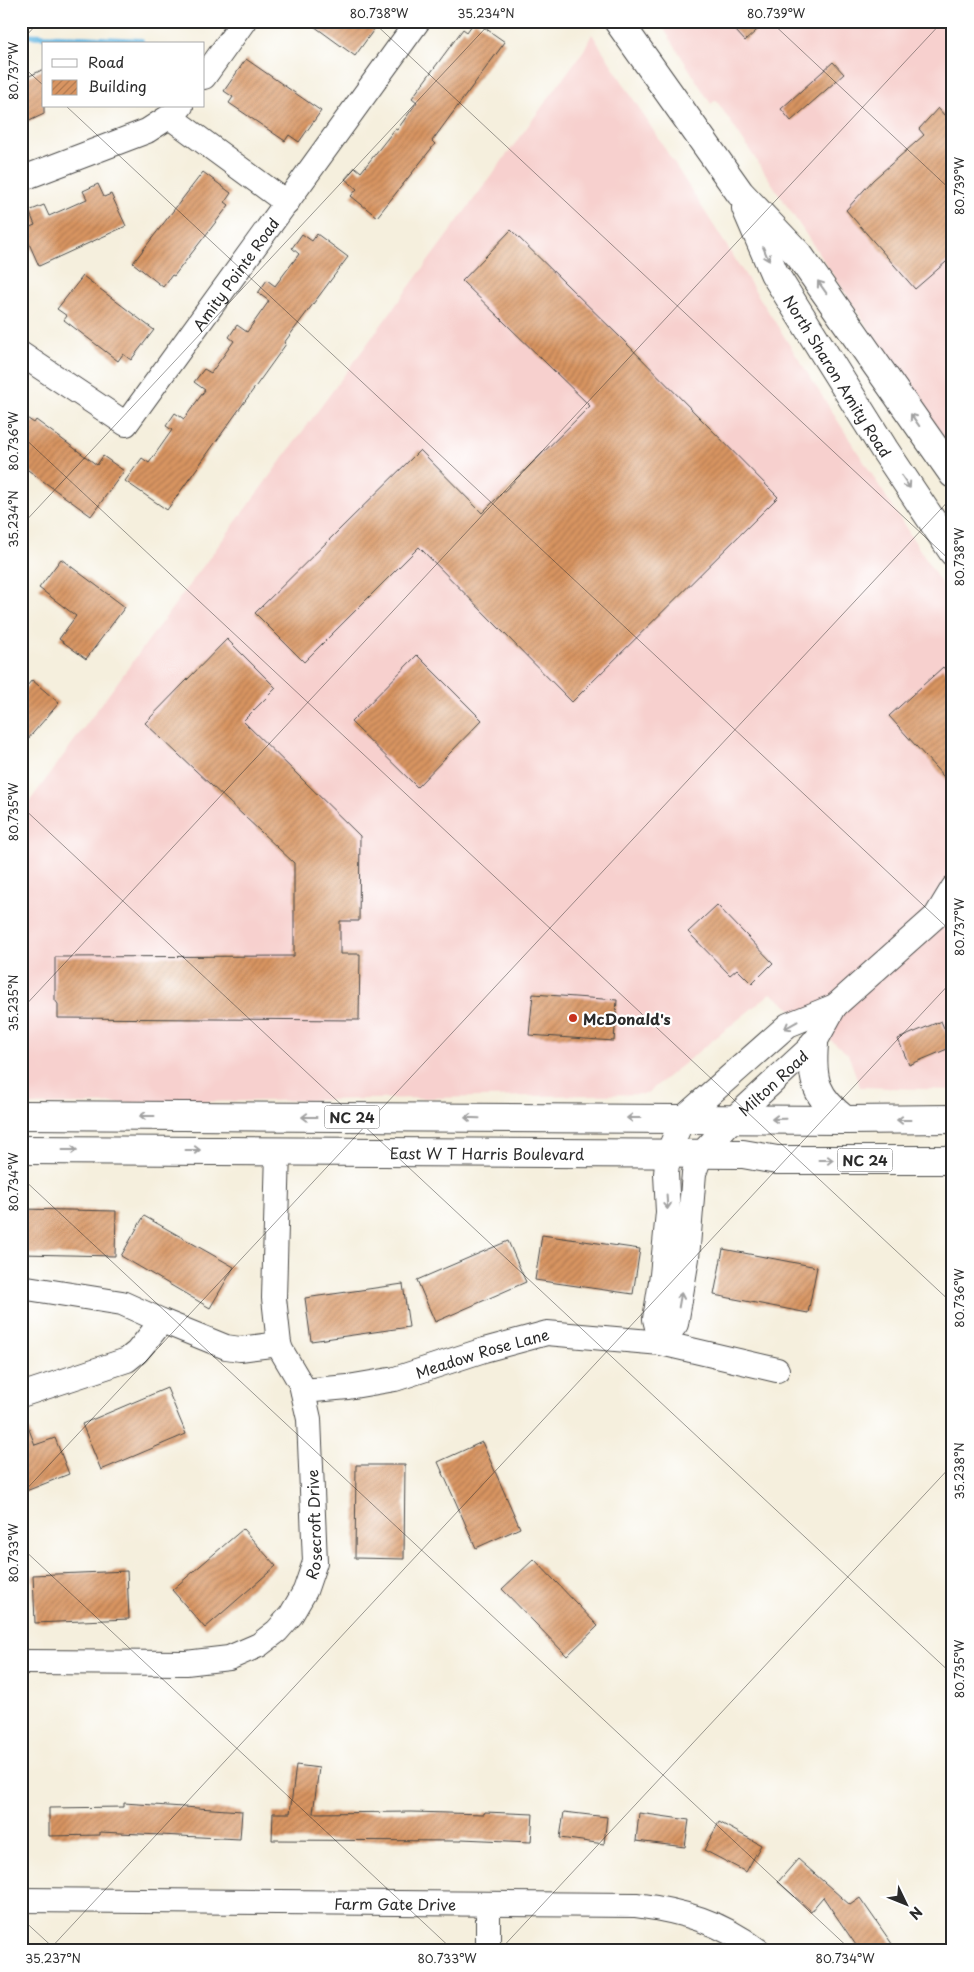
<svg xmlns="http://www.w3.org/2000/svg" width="974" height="1972" font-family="'Playpen Sans',sans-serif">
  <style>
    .built { fill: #f7d0ce }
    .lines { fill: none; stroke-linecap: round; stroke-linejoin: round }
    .stream { stroke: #66b8e2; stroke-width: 6 }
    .building { fill: url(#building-hatch) }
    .minor-casing { stroke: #494846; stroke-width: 26 }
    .major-casing { stroke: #494846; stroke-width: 30 }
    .minor { stroke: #fff; stroke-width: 24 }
    .major { stroke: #fff; stroke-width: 28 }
    .oneway { stroke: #a0a0a0 }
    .ticks { fill: none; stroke: #2b2b2b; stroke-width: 1; stroke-opacity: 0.45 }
    .poi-dot { fill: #c8321e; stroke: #fff; stroke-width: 2 }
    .labels { text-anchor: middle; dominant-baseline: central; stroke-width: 4.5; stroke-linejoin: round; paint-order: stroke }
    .shield { fill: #fff; stroke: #6b6b6b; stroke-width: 1 }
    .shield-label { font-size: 14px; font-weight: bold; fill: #2b2b2b }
    .street-label { font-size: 15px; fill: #2b2b2b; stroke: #fff }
    .poi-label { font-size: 15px; font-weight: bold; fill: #2b2b2b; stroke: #fff; text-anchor: start }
    .neatline { fill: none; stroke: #2b2b2b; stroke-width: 2 }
    .ticks-label { font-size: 12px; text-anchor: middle; fill: #2b2b2b }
  </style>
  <defs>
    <pattern id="building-hatch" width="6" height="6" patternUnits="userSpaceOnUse" patternTransform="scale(1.25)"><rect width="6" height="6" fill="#d89461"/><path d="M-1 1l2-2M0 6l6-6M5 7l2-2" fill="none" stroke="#af7950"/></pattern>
  </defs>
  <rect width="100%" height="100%" fill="#fff"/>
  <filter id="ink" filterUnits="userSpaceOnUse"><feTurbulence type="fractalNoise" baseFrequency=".02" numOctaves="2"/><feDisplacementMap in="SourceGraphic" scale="10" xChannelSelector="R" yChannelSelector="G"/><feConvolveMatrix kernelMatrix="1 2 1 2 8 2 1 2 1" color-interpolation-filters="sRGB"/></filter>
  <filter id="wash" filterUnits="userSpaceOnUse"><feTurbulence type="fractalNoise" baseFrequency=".0096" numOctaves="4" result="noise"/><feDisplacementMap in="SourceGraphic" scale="20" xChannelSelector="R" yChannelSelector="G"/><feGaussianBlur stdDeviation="1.12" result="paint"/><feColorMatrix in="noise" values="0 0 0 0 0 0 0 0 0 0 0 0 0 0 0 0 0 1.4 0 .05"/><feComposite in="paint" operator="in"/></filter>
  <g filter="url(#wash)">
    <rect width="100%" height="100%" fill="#f5efdd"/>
    <!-- built -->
    <g class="built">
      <polygon points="659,21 953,21 953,454 716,100 711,104"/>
      <polygon points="592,34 953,602 953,1090 860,1087 848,1054 771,993 646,1094 21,1105 21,813 584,50"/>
    </g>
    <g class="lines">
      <!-- stream -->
      <polyline class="stream" points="21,35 141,41"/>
    </g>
    <g id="blocks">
      <!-- building -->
      <g class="building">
        <polygon points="307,21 380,21 355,56"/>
        <polygon points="475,21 505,42 432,141 435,144 377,217 351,196 357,189 345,179 355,167 361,172 395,129 397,130 417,102 412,98 463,29 467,32"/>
        <polygon points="727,21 767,21 745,41"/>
        <polygon points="246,59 321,111 299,142 289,135 285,141 229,103 233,97 224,91"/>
        <polygon points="833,62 844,74 791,121 781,109"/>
        <polygon points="44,69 44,114 21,125 21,80"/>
        <polygon points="938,108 945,116 953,109 953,256 915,289 846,210 873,180 924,135 919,129"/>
        <polygon points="203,172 231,193 225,202 229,205 174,276 172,275 163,287 133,263"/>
        <polygon points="98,184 104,197 111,194 126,226 39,266 23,230 35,225 29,211 44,205 49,216 87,199 83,191"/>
        <polygon points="511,230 622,339 778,497 572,702 419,547 304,662 255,613 420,450 482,513 590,406 462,281"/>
        <polygon points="302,234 312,241 317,234 348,257 284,343 286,344 167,510 125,481 142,458 149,463 172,430 166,426 175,413 184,419 205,390 194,382 204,369 211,373 234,341 229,337 237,325 247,332 269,301 258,293 267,280 275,286 299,254 292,248"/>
        <polygon points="83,276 154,330 131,360 123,354 118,361 64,320 67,316 57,309"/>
        <polygon points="21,414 34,423 36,420 97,465 103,456 124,471 91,516 21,465"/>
        <polygon points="61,559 125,607 86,659 59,639 76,616 39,588"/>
        <polygon points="227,639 276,688 243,721 360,836 359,921 340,921 340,954 360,954 359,1020 58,1018 58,1004 55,1000 55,957 294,956 294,863 145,723"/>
        <polygon points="417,655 482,720 417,787 351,722"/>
        <polygon points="943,667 953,678 953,787 889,716"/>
        <polygon points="32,680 59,703 21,747 21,693"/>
        <polygon points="717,905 773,963 752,984 737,969 730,975 688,932"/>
        <polygon points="533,994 617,1000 614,1041 529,1035"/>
        <polygon points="941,1021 952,1047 909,1065 898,1039"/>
        <polygon points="21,1209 116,1211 115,1256 21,1254"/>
        <polygon points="144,1216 234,1267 210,1308 121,1256"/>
        <polygon points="542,1235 640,1249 633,1294 535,1280"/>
        <polygon points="508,1241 526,1282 435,1322 417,1280"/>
        <polygon points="723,1249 817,1267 808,1313 714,1295"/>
        <polygon points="403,1284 409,1327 311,1341 305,1298"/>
        <polygon points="167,1388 186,1434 101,1470 82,1424"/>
        <polygon points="23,1414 35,1445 55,1438 69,1474 21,1493 21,1415"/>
        <polygon points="482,1442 520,1528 476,1548 438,1462"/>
        <polygon points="356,1465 405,1465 404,1559 355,1558"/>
        <polygon points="243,1529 276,1566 205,1628 172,1590"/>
        <polygon points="534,1559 598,1626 567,1656 502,1589"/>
        <polygon points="127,1571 129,1619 35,1623 33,1575"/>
        <polygon points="296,1765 319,1768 313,1813 412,1812 484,1814 485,1812 533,1814 531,1842 461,1839 461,1841 272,1840 273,1813 290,1813"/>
        <polygon points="124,1803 242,1811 240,1839 100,1832 100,1835 49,1836 49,1808 124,1807"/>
        <polygon points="564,1812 607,1817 604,1844 560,1838"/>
        <polygon points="639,1813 689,1820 685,1847 636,1841"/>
        <polygon points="719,1822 761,1845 746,1872 704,1850"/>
        <polygon points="798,1859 850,1905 860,1898 897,1951 860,1951 823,1897 811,1911 778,1882"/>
      </g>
    </g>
  </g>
  <g filter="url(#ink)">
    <use href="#blocks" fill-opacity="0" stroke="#494846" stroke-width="1"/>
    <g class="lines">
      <defs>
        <g id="minor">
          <polyline points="204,77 244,21"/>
          <polyline points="170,117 287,203"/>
          <polyline points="21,179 147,131 175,113 181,106"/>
          <path id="s1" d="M21,354L126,424L418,21"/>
          <polyline points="21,1287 122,1303 162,1321 137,1352 127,1360 21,1395"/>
          <polyline points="162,1321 226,1347 240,1349 279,1344"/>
          <polyline points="661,1343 655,1319 662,1275 668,1212 666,1174 668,1153 683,1118 788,1025 835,1006 936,916 953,888"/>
          <path id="s2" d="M661,1343L676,1324L687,1258L694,1173L701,1154L733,1119L814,1044L835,1006"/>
          <path id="s3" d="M303,1391L348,1387L395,1379L484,1350L547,1333L661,1343L777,1370"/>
          <path id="s4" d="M21,1662L186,1663L229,1658L259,1645L277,1631L291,1615L305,1591L315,1562L309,1419L301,1384L281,1350L279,1344L274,1298L278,1151"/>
          <path id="s5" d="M21,1900L636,1905C682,1911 721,1922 759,1951"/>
          <polyline points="488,1951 488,1904"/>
        </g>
        <g id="major">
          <polyline points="618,21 740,193 799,255 953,474"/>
          <path id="s6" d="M746,208L774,273L884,449L953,552"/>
          <path d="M814,1044C811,1081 816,1097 845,1120"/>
          <polyline points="21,1115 845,1120 953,1119"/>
          <path id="s7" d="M21,1150L743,1154L777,1160H953"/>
        </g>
      </defs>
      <!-- minor casing -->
      <use href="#minor" class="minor-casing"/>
      <!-- major casing -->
      <use href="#major" class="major-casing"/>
      <!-- minor -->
      <use href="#minor" class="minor"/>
      <!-- major -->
      <use href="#major" class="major"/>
    </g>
    <!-- one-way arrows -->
    <defs><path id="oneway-shaft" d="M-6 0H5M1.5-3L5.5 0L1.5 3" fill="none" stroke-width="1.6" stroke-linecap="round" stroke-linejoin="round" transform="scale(1.25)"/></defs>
    <g class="oneway">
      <use href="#oneway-shaft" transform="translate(766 254) rotate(67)"/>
      <use href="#oneway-shaft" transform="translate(822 287) rotate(-125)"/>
      <use href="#oneway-shaft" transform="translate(915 420) rotate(-125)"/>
      <use href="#oneway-shaft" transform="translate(906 482) rotate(56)"/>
      <use href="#oneway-shaft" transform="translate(791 1025) rotate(151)"/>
      <use href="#oneway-shaft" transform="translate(147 1116) rotate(-180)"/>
      <use href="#oneway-shaft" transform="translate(309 1117) rotate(-180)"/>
      <use href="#oneway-shaft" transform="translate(472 1118) rotate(-178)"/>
      <use href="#oneway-shaft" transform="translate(634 1118) rotate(180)"/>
      <use href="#oneway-shaft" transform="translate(779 1119) rotate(179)"/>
      <use href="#oneway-shaft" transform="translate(904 1120) rotate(180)"/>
      <use href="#oneway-shaft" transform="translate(70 1150)"/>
      <use href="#oneway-shaft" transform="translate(193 1150)"/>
      <use href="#oneway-shaft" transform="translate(826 1160)"/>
      <use href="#oneway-shaft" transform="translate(667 1202) rotate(87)"/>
      <use href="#oneway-shaft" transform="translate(680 1300) rotate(-80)"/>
    </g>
  </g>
  <!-- ticks -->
  <path class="ticks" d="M372,21L953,563M770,21L953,192M21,41L40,21M21,65L44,86M66,106L953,933M21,435L953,1304M21,526L492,21M21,806L953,1675M21,1010L943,21M21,1177L852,1951M21,1495L953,496M21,1547L454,1951M21,1918L57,1951M48,1951L953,980M499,1951L953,1464M951,1951L953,1949"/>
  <!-- markers -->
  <circle class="poi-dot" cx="573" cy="1018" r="5"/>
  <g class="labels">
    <!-- shield labels -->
    <g class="shield">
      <rect x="324.5" y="1105.5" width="55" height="23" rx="4"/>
      <rect x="837.5" y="1148.5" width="55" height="23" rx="4"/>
    </g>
    <g class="shield-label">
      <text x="352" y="1117">NC 24</text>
      <text x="865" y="1160">NC 24</text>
    </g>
    <!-- street labels -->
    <g class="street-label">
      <text stroke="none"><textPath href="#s1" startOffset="312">Amity Pointe Road</textPath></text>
      <text stroke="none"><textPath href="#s6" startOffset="192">North Sharon Amity Road</textPath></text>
      <text stroke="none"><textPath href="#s2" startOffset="298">Milton Road</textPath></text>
      <text stroke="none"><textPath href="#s7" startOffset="466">East W T Harris Boulevard</textPath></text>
      <text stroke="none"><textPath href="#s3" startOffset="184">Meadow Rose Lane</textPath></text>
      <text stroke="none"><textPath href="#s4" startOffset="381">Rosecroft Drive</textPath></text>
      <text stroke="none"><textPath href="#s5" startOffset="374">Farm Gate Drive</textPath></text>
    </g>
    <!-- poi labels -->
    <g class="poi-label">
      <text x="583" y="1018">McDonald's</text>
    </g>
  </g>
  <!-- margin -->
  <rect width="974" height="1972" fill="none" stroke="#fff" stroke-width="55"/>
  <!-- legend -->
  <rect x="42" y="42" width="162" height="65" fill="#ffffff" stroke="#aaaaaa"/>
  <rect x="52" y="59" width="25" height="8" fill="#ffffff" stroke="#aaaaaa"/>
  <text x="88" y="68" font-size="15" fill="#2b2b2b">Road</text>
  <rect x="52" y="80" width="25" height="15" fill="url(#building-hatch)" stroke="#aaaaaa"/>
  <text x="88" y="92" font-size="15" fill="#2b2b2b">Building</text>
  <!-- north arrow -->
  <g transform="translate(906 1904) rotate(133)" stroke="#ffffff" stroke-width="4" paint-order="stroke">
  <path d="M0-4L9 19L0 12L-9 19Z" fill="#2b2b2b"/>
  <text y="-8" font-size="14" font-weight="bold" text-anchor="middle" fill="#2b2b2b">N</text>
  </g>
  <rect x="28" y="28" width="918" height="1916" class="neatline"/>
  <g class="ticks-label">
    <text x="379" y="18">80.738°W</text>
    <text x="486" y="18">35.234°N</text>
    <text x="776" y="18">80.739°W</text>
    <text transform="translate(14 71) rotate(-90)" y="4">80.737°W</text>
    <text transform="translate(960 186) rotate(-90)" y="4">80.739°W</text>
    <text transform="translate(14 441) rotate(-90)" y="4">80.736°W</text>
    <text transform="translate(14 519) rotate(-90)" y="4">35.234°N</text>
    <text transform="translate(960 557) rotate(-90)" y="4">80.738°W</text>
    <text transform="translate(14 812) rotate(-90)" y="4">80.735°W</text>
    <text transform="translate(960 927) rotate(-90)" y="4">80.737°W</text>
    <text transform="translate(14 1003) rotate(-90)" y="4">35.235°N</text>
    <text transform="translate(14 1182) rotate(-90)" y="4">80.734°W</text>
    <text transform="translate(960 1298) rotate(-90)" y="4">80.736°W</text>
    <text transform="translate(960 1471) rotate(-90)" y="4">35.238°N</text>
    <text transform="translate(14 1553) rotate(-90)" y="4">80.733°W</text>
    <text transform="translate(960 1669) rotate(-90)" y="4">80.735°W</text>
    <text x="53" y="1963">35.237°N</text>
    <text x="447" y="1963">80.733°W</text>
    <text x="845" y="1963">80.734°W</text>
  </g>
</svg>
